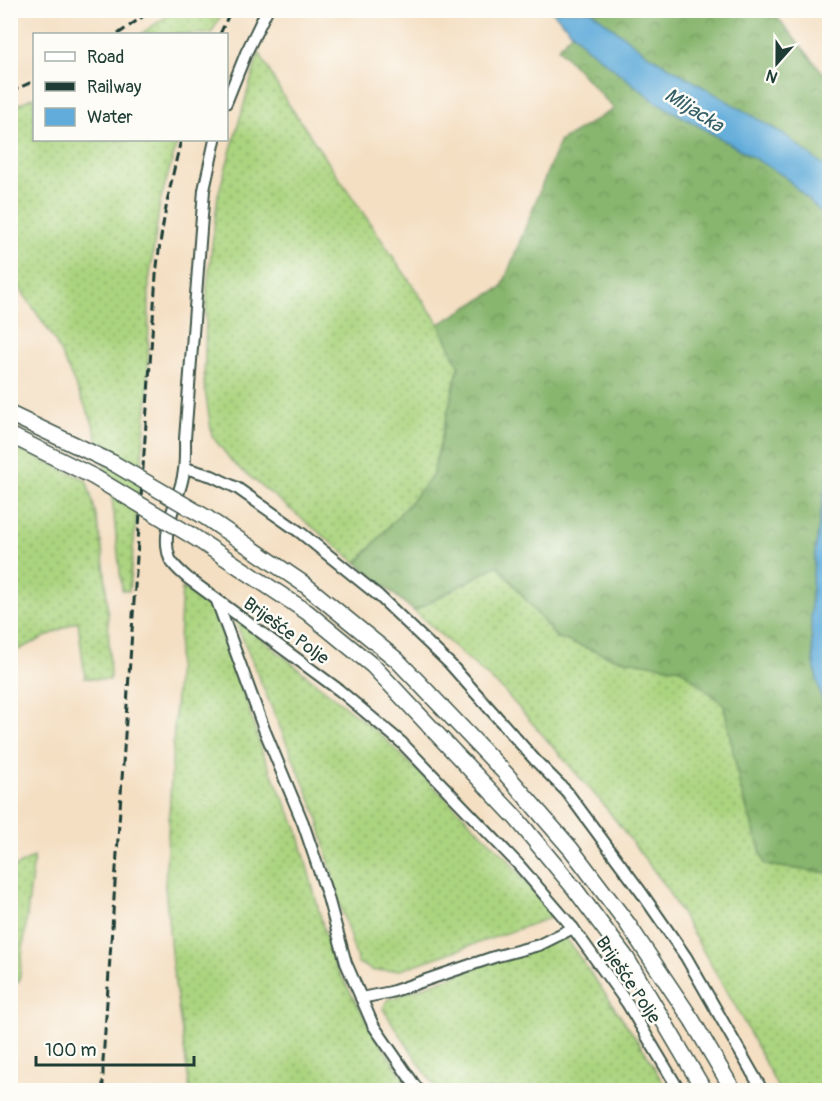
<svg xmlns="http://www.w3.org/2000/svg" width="840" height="1101" font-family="Pangolin,sans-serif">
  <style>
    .grass { fill: url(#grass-dots); stroke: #65885a; stroke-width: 1.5 }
    .forest { fill: url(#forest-crowns); stroke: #547a51; stroke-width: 1.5 }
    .water { fill: #61acda; stroke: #407487; stroke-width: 1.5 }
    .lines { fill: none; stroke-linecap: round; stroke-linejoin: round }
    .minor-casing { stroke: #3f5549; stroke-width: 14 }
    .highway-casing { stroke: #3f5549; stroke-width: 18 }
    .minor { stroke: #fff; stroke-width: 10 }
    .highway { stroke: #fff; stroke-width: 15 }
    .rail { stroke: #1f3d34; stroke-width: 3; stroke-dasharray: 9 4.5; stroke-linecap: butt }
    .highway-bridge-casing { stroke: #3f5549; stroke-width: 18; stroke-linecap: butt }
    .highway-bridge { stroke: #fff; stroke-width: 15 }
    .labels { text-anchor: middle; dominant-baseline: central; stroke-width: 5; stroke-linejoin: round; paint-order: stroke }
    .street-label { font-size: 18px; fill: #1f3d34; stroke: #fdfcf7 }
    .water-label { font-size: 20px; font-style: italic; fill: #335e66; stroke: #fdfcf7 }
  </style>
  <defs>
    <pattern id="grass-dots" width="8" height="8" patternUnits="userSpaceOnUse" patternTransform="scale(1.5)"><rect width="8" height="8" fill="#abd47f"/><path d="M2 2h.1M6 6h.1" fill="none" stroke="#8bad69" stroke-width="1.8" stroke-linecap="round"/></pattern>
    <pattern id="forest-crowns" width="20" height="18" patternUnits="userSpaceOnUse" patternTransform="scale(1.5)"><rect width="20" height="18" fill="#88b66e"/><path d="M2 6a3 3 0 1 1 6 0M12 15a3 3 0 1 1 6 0" fill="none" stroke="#6f955b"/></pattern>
  </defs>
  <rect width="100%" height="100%" fill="#fdfcf7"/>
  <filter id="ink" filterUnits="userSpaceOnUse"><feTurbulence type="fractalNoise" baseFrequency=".0167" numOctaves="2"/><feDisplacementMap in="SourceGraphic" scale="12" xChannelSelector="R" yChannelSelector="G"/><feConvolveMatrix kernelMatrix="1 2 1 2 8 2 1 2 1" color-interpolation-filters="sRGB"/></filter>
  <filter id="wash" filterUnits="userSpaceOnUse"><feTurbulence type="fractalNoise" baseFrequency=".008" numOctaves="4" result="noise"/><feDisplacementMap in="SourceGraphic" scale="24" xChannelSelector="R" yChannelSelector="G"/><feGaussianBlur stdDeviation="1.35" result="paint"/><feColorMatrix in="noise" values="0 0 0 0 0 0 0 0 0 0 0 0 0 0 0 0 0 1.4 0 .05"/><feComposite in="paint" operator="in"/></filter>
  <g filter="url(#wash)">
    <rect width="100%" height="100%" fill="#f4dfc3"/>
    <!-- grass -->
    <g class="grass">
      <polygon points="174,11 174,10 223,11 211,34 141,34"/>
      <polygon points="259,52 283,96 439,324 459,366 432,477 357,563 233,463 212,436 204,384 207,287 218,195"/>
      <polygon points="34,97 34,140 178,140 160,202 149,282 148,396 129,591 122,590 111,489 92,421 53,337 11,275 10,108"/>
      <path d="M10,445L86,480C108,543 108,614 110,680L85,678L78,621L12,653L11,651Z"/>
      <polygon points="498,565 556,637 614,658 681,669 724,704 740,787 765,865 829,873 829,1090 779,1090 736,1007 664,884 604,805 504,691 414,611"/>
      <polygon points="182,588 210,603 234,661 262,752 297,828 332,960 376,1037 412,1090 190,1090 172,963 165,886"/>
      <polygon points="233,616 381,735 506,857 553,917 400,970 374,971 358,963 337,894 317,815"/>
      <polygon points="34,857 19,982 11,981 11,869"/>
      <polygon points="564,935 646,1053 667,1090 437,1090 383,1009 387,1000"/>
    </g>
    <!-- forest -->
    <polygon class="forest" points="591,11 772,11 829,80 829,873 765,865 740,787 724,705 681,669 614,658 556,637 498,565 414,611 357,563 432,477 459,366 439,324 502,287 559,142 614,109 558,48"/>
    <!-- water -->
    <g class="water">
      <polygon points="552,11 591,11 647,54 785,135 829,170 829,220 784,176 732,145 656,102 586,47"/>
      <path d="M829,467V720C797,640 814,549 829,467Z"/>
    </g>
  </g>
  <g filter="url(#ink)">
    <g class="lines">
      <defs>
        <g id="minor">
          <polyline points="226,103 246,53 267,10"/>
          <path d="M215,140L204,190L185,439C185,453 186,467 182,481C176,505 160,533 170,559C174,567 182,573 189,579L339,690L401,742L518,864L573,928L627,1003L679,1090"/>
          <polyline points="185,468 212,476 237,488 301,533 379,596 450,664 535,760 567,792 641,892 686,957 762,1090"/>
          <polyline points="217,601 264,729 303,823 327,894 346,963 373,1025 418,1090"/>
          <polyline points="361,998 391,992 494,957 539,945 573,928"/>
        </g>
        <g id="highway">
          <polyline points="10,414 113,463"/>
          <polyline points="207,518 304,584 397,660 505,773 571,849 627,923 692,1020 733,1090"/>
          <polyline points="194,537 307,612 373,666 516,818 574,888 627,959 704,1090"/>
        </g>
      </defs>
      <!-- minor casing -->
      <use href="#minor" class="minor-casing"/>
      <!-- highway casing -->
      <use href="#highway" class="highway-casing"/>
      <!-- minor -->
      <use href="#minor" class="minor"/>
      <!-- highway -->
      <use href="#highway" class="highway"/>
      <!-- rail -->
      <g class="rail">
        <polyline points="118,34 152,10"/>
        <polyline points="220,34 231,10"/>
        <polyline points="10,92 34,81"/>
        <path d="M103,1090V1061L156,275C161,229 170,184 181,140"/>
      </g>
      <defs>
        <g id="highway-bridge">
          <polyline points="10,435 94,477 194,537"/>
          <polyline points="113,463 207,518"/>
        </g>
      </defs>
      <!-- highway-bridge casing -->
      <use href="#highway-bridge" class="highway-bridge-casing"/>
      <!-- highway-bridge -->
      <use href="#highway-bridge" class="highway-bridge"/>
    </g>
  </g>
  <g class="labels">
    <!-- street labels -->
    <g class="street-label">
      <text transform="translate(286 631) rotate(36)">Briješće Polje</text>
      <text transform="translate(628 980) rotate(56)">Briješće Polje</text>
    </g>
    <!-- water labels -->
    <g class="water-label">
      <text transform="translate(694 110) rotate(32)">Miljacka</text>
    </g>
  </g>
  <!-- margin -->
  <rect width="840" height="1101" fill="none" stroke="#fdfcf7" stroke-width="36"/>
  <!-- legend -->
  <rect x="33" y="33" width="195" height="108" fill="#fdfcf7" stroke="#a4b0a9" stroke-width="1.5"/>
  <rect x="45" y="52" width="30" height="9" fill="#ffffff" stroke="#a4b0a9" stroke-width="1.5"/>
  <text x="87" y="63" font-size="18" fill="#1f3d34">Road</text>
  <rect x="45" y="82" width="30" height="9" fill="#1f3d34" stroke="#a4b0a9" stroke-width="1.5"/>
  <text x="87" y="93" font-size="18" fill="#1f3d34">Railway</text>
  <rect x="45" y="108" width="30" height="18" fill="#61acda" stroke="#a4b0a9" stroke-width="1.5"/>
  <text x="87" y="123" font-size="18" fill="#1f3d34">Water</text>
  <!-- north arrow -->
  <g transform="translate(777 63) rotate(201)" stroke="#fdfcf7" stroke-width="4.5" paint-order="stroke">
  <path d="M0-4.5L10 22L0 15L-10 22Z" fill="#1f3d34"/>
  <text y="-9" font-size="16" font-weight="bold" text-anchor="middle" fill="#1f3d34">N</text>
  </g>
  <!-- scale -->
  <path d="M36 1056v9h158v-9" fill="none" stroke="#1f3d34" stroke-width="3"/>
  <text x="45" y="1056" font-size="18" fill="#1f3d34" stroke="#fdfcf7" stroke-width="4.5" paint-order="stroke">100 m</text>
</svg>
